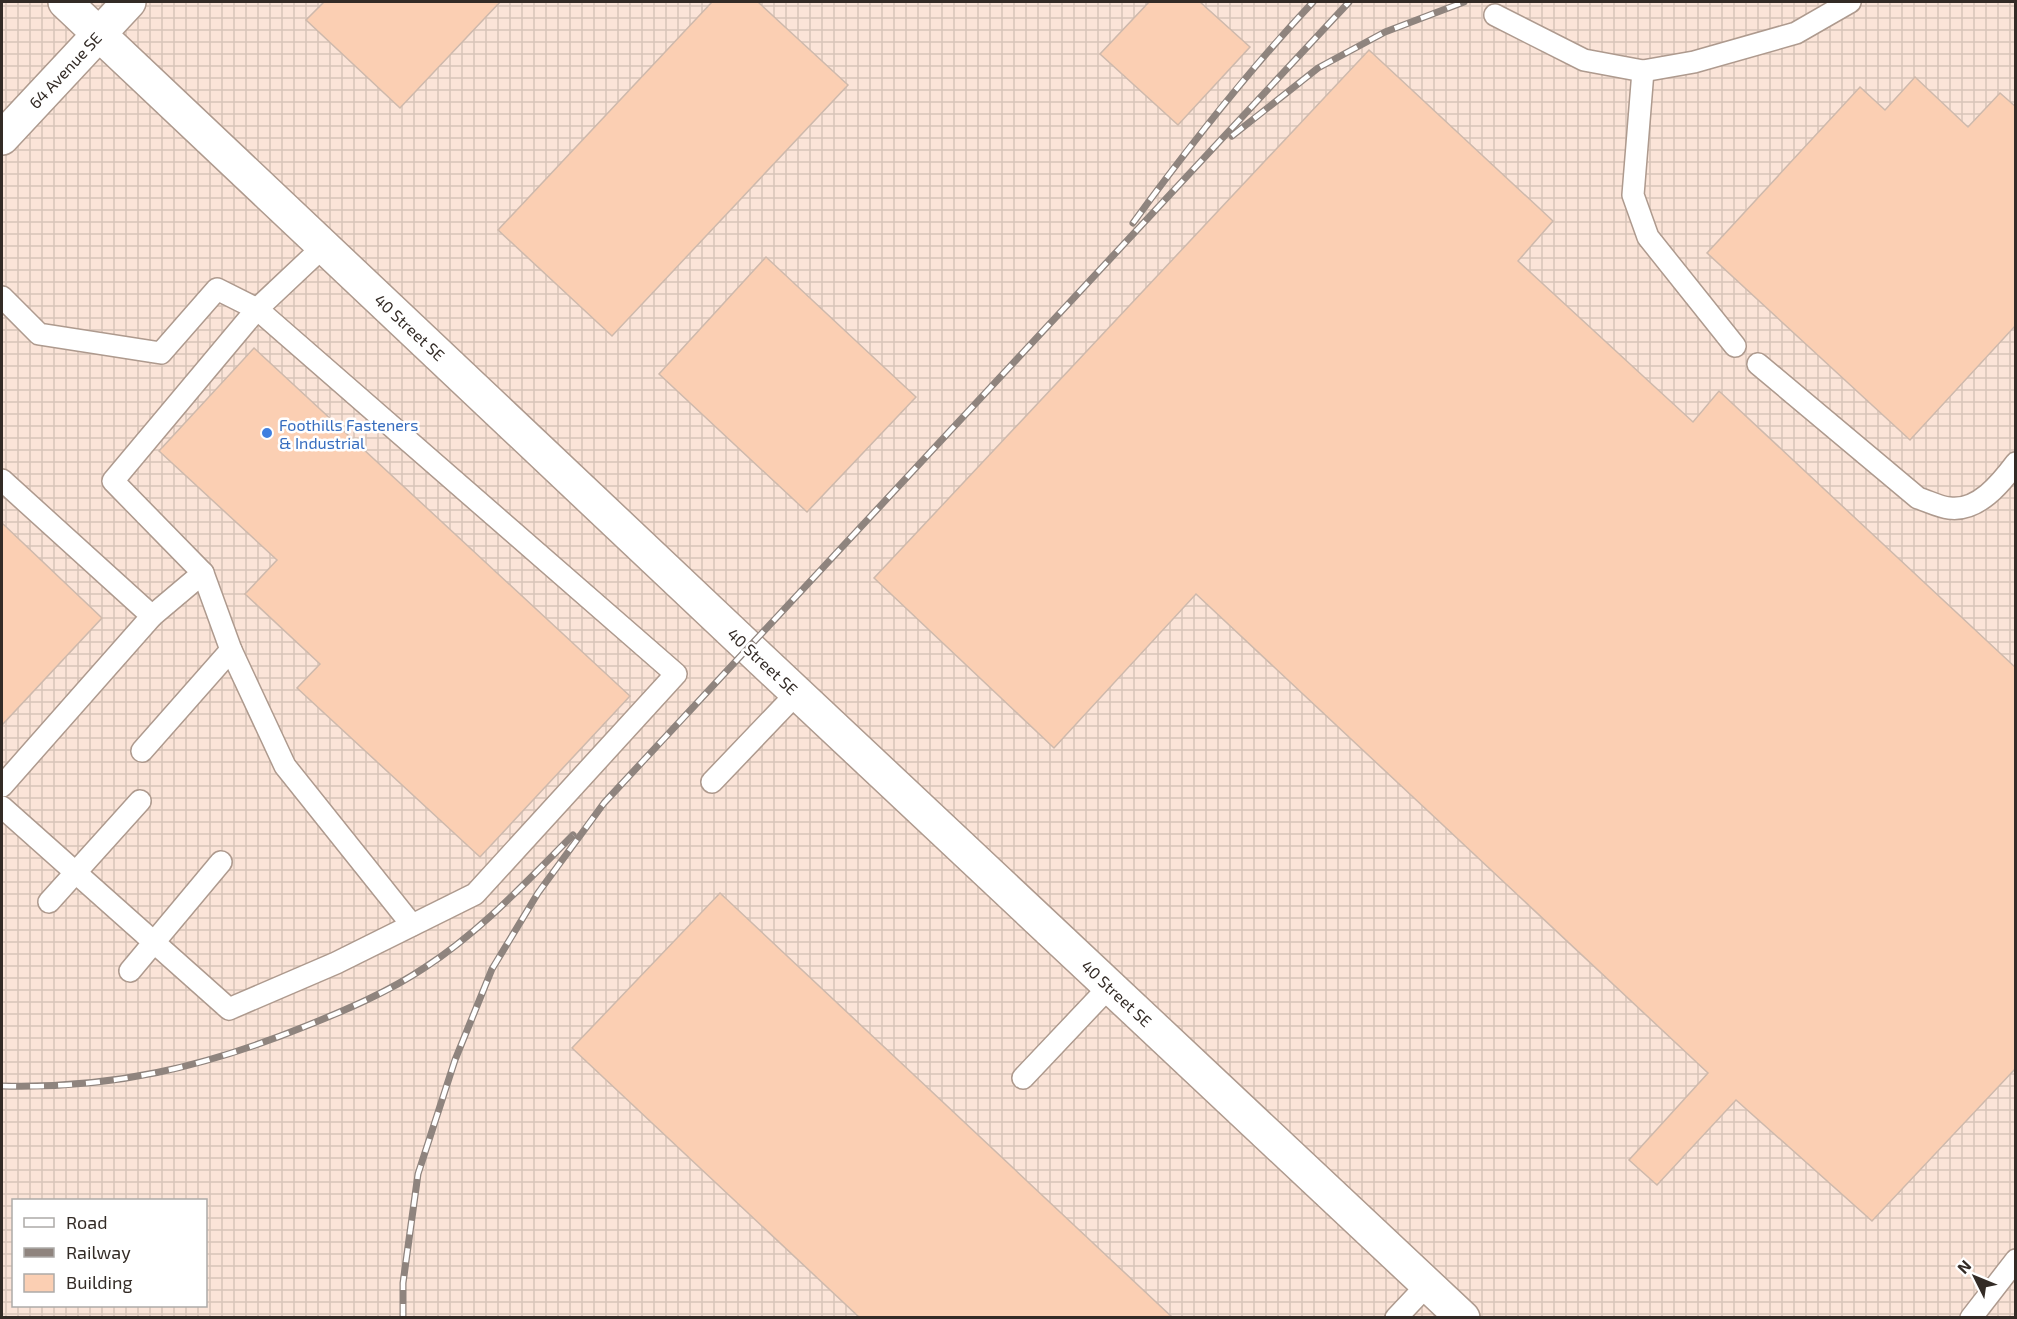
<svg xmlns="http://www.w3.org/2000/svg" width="2017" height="1319" font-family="'Exo 2',sans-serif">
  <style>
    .industrial { fill: url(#industrial-grid); fill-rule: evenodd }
    .building { fill: #fbcfb3; stroke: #ceb9ac; stroke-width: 1.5 }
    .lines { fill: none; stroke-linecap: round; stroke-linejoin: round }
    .service-casing { stroke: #ae9a8e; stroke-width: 24 }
    .minor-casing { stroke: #ae9a8e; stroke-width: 36 }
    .service { stroke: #fff; stroke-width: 21 }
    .minor { stroke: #fff; stroke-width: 33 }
    .rail-casing { stroke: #8f847e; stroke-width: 7 }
    .rail { stroke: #fff; stroke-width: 4.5; stroke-dasharray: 14; stroke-linecap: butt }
    .shop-dot { fill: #3f7fe0; stroke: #fff; stroke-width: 2 }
    .labels { text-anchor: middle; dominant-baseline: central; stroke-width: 5; stroke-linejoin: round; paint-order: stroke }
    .street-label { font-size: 16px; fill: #332b26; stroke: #fff }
    .shop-label { font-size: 16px; fill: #366cbe; stroke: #fff; text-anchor: start }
  </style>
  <defs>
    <pattern id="industrial-grid" width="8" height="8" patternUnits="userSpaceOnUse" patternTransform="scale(1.5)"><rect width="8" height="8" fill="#fbe4d8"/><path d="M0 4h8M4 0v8" fill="none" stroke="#d8c4b9"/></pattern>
  </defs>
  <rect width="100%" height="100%" fill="#fef0e8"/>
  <!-- industrial -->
  <path class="industrial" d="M2,2H2015V1317L2,1318ZM14,1200H206V1306H14Z"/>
  <!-- building -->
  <g class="building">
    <polygon points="324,2 500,2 400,108 306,20"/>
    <polygon points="712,2 758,2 848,85 612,336 498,230"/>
    <polygon points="1149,2 1200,2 1250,47 1178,125 1100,54"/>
    <polygon points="1369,50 1553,221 1518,261 1693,422 1719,391 2016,668 2016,1068 1872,1221 1736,1100 1657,1185 1629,1160 1708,1073 1196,594 1054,748 874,578"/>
    <polygon points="1915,77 1968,127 2000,93 2016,107 2016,325 1910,440 1707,253 1860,87 1885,110"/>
    <polygon points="766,257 916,397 807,512 659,374"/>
    <polygon points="254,348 630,696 480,857 297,688 320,664 245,594 277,560 159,451"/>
    <polygon points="2,523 102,618 2,725"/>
    <polygon points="720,893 1173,1318 860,1318 572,1048"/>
  </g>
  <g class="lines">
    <defs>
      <g id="service">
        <polyline points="1495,15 1584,60 1643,71 1694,62 1796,33 1850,2"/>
        <polyline points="1643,71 1633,195 1648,237 1735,346"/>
        <polyline points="2,297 39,334 161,353 217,289 257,309 676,674 475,894 336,963 229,1009 2,807"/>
        <path d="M1758,364L1918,498C1928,501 1939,507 1949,508C1978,512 2001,483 2016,463"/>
        <polyline points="2,480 152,616 2,786"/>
        <polyline points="152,616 203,573"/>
        <polyline points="231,650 285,766 412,925"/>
        <polyline points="142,751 231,650 203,573 113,481 257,309 324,246"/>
        <polyline points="712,782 797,693"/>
        <polyline points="49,902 140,801"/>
        <polyline points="130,971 221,862"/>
        <polyline points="1023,1078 1110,986"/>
        <polyline points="1396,1318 1428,1284"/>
        <polyline points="1971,1318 2016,1260"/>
      </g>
      <g id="minor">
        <polyline points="65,2 748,647 1463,1318"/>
        <polyline points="2,138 129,2"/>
      </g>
    </defs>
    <!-- service casing -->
    <use href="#service" class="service-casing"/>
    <!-- minor casing -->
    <use href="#minor" class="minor-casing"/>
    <!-- service -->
    <use href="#service" class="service"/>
    <!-- minor -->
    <use href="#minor" class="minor"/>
    <defs>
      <g id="rail">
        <polyline points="1232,136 1318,68 1385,32 1464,2"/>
        <path d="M1133,223C1190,145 1247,72 1313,2"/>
        <path d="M2,1086C111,1089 205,1067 306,1026C346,1010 388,992 424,968C480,932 526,882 573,835"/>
        <polyline points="403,1318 403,1283 418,1174 455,1060 492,969 538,893 604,803 1349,2"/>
      </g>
    </defs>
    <!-- rail casing -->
    <use href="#rail" class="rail-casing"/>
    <!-- rail -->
    <use href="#rail" class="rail"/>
  </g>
  <!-- markers -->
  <circle class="shop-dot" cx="267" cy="433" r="6"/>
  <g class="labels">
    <!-- street labels -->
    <g class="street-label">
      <text transform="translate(65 70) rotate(-47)">64 Avenue SE</text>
      <text transform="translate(410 327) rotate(43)">40 Street SE</text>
      <text transform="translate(763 661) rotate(43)">40 Street SE</text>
      <text transform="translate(1117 993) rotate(43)">40 Street SE</text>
    </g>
    <!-- shop labels -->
    <g class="shop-label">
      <text x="279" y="424">Foothills Fasteners<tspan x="279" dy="18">&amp; Industrial</tspan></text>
    </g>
  </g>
  <!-- border -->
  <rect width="2017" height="1319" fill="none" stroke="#332b26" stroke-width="6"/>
  <!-- legend -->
  <rect x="12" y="1199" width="195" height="108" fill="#ffffff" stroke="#adaaa8" stroke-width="1.5"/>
  <rect x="24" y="1218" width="30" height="9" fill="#ffffff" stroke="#adaaa8" stroke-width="1.5"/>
  <text x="66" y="1229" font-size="18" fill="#332b26">Road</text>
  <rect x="24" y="1248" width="30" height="9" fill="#8f847e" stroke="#adaaa8" stroke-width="1.5"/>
  <text x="66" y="1259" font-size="18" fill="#332b26">Railway</text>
  <rect x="24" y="1274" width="30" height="18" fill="#fbcfb3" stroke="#adaaa8" stroke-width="1.5"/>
  <text x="66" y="1289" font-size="18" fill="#332b26">Building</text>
  <!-- north arrow -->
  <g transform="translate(1975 1277) rotate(313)" stroke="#ffffff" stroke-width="4.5" paint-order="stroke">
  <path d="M0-4.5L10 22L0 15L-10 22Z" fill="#332b26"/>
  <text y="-9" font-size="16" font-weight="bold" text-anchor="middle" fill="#332b26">N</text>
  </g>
</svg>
